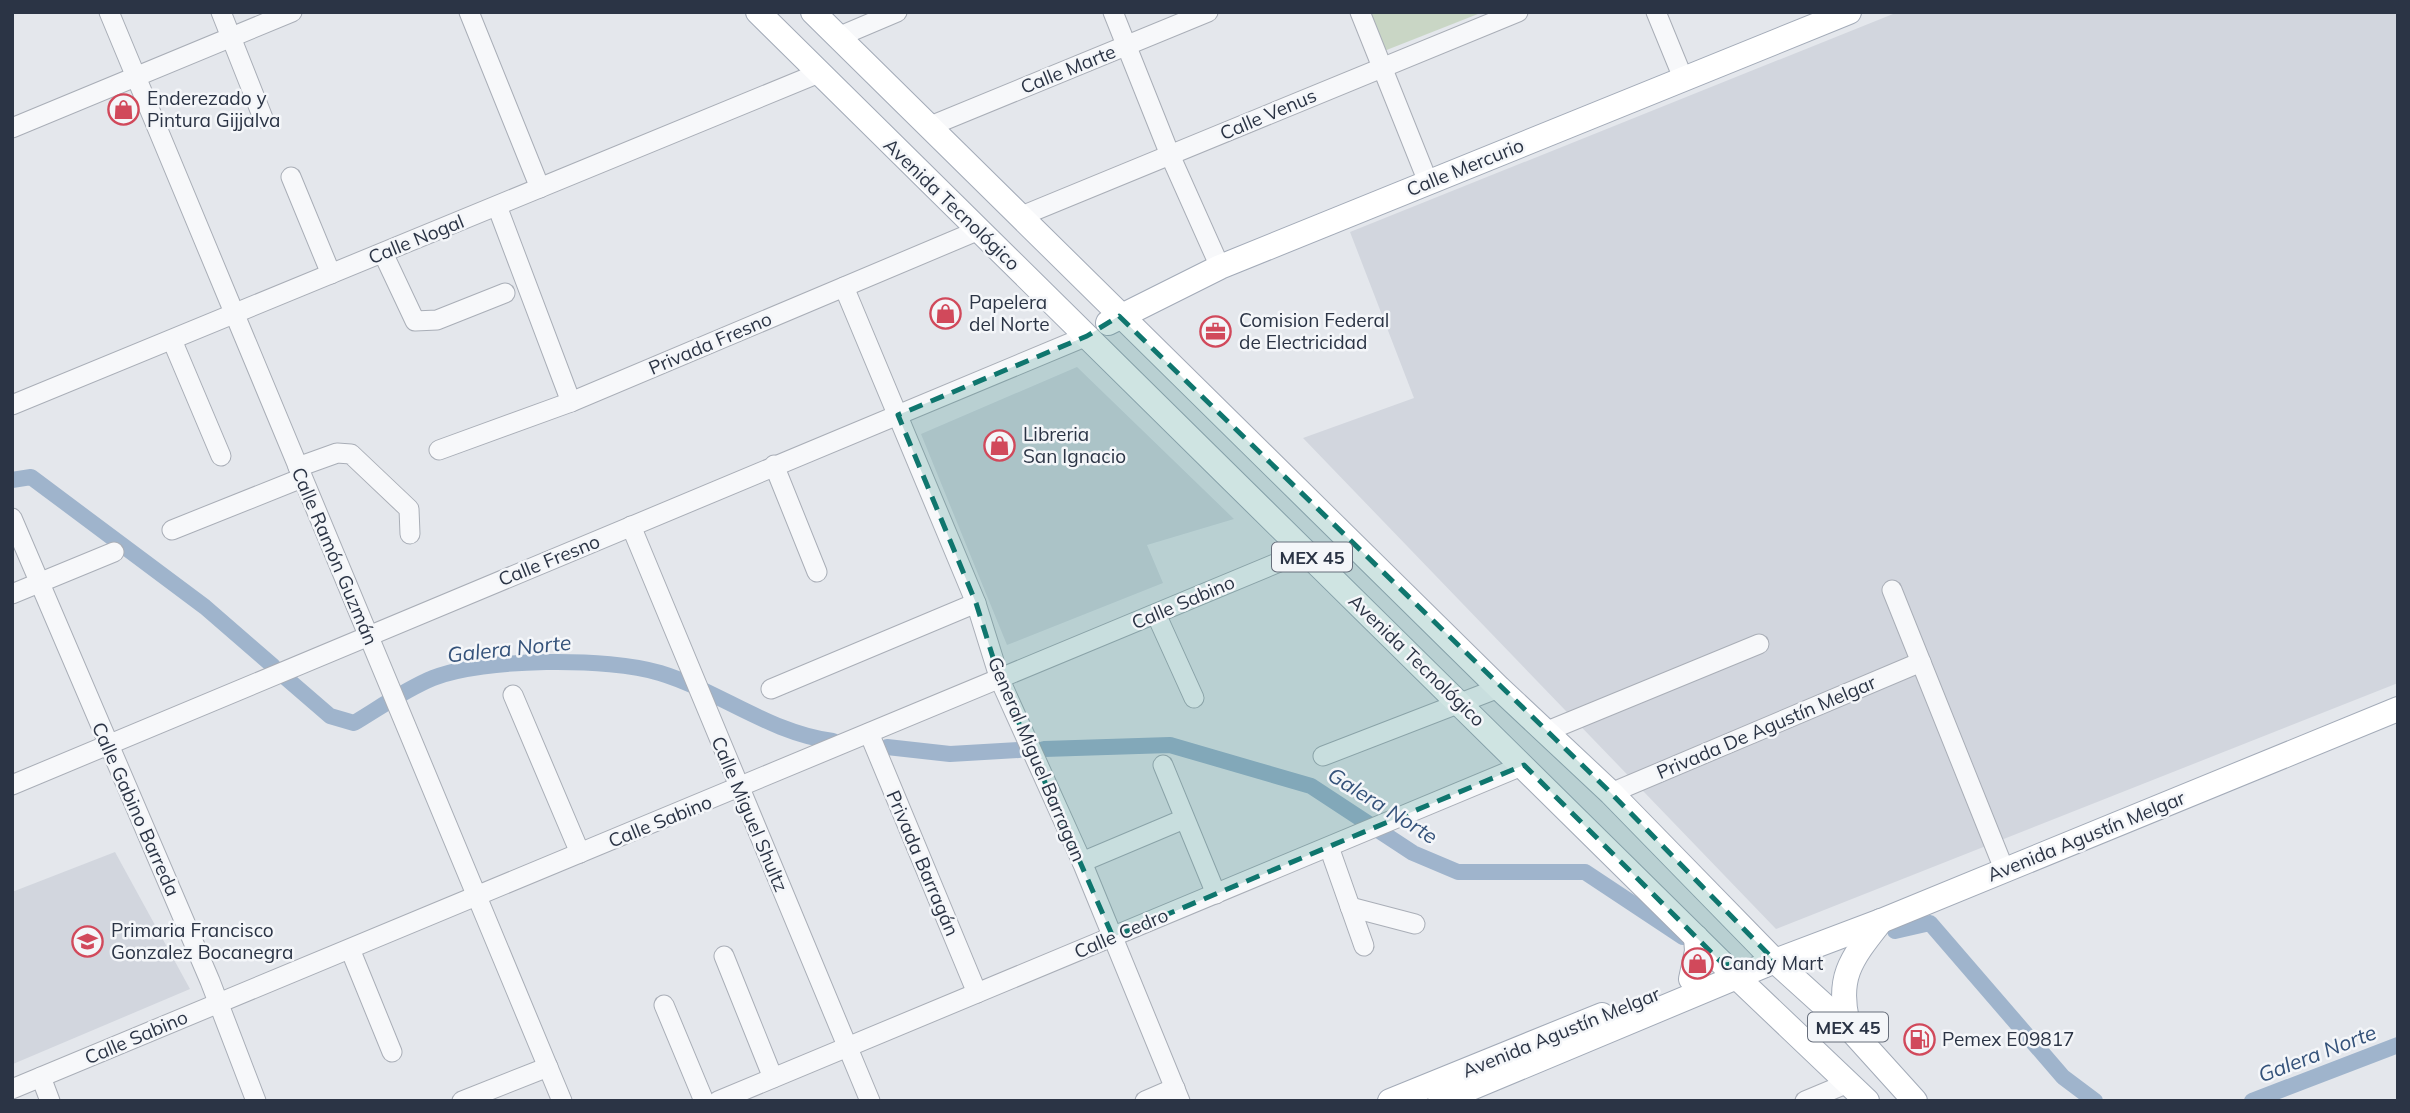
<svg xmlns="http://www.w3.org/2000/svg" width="2410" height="1113" font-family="Mulish,sans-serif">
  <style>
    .built { fill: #d2d6de }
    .green { fill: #c9d6c5 }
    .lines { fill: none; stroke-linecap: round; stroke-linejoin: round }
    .canal { stroke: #9fb4cc; stroke-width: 16 }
    .minor-casing { stroke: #a9aeb7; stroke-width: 21 }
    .major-casing { stroke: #a3abb8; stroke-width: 26 }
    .minor { stroke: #f7f8fa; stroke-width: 19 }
    .major { stroke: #fff; stroke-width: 24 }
    .marked { fill: #0f766e; fill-opacity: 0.2; stroke: #0f766e; stroke-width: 5; stroke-dasharray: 14 9; stroke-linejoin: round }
    .labels { text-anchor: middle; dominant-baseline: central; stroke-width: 5; stroke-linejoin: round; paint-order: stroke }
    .shield { fill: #f4f6f9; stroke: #676e7b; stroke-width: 2 }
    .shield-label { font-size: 18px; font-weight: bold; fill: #2b3445 }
    .street-label { font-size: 19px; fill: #2b3445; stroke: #f4f6f9 }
    .poi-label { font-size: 19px; fill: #2b3445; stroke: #f4f6f9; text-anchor: start }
    .water-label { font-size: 21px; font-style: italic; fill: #34527a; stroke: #f4f6f9 }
  </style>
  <rect width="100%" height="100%" fill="#e4e7ec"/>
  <!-- built -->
  <g class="built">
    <polygon points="1898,12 2398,12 2398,683 1776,929 1303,438 1414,398 1350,232"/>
    <polygon points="1077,367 1234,519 1147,545 1163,583 1007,645 921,434"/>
    <polygon points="115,852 190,989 13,1064 12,892"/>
  </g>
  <!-- green -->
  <polygon class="green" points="1369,12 1483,12 1384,51"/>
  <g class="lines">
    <!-- canal -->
    <g class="canal">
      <polyline points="12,480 31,477 205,607 273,666"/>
      <path d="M286,678L330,716L354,723C379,708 406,689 433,678C484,658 608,657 660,673C719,691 772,734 833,741"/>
      <polyline points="887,747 950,754 1019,750"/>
      <polyline points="1044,749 1170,745 1311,786 1413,853 1458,872 1585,872 1683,937"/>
      <polyline points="1895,931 1930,923 2063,1077 2095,1101"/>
      <polyline points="2252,1101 2398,1045"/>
    </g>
    <defs>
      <g id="minor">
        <polyline points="109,12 562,1101"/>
        <polyline points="221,12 263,118"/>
        <polyline points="469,12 540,188"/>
        <polyline points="1113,12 1170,155 1220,267"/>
        <polyline points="1360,12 1428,182"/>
        <polyline points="1656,12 1683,78"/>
        <polyline points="838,37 897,12"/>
        <polyline points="928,127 1208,12"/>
        <polyline points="12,128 292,12"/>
        <polyline points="291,177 331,274"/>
        <polyline points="497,206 571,402"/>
        <polyline points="1019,217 1518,12"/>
        <polyline points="383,253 415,321 437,320 505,293"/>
        <polyline points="844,287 976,603 1000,680 1082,862 1180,1101"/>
        <polyline points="172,340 221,456"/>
        <polyline points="12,405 819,73"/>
        <polyline points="439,450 571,402 979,230"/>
        <polyline points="774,465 817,572"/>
        <polyline points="298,467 337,453 351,454 409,509 410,534"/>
        <polyline points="12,518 210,981 256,1101"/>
        <polyline points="631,526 870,1101"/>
        <polyline points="172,530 302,478"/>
        <polyline points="1892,590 2004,869"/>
        <polyline points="12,594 114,552"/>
        <polyline points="1156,614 1194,698"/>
        <polyline points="771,689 976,603"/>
        <polyline points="513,695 580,853"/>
        <polyline points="1545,732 1759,644"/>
        <polyline points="869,733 977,993"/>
        <polyline points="1323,756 1499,688"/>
        <polyline points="1163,765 1216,894"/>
        <polyline points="12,785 1087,336"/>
        <polyline points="1611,793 1921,662"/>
        <polyline points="1329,847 1364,946"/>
        <polyline points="1082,862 1184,819"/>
        <polyline points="1350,907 1415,924"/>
        <polyline points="350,949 392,1052"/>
        <polyline points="724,956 773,1078"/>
        <polyline points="664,1005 704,1101"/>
        <polyline points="41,1077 50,1101"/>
        <polyline points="12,1089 1306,551"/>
        <polyline points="462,1101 548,1067"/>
        <polyline points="718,1101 1524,765"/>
        <polyline points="1145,1101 1175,1088"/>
        <polyline points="1805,1101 1848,1083"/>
      </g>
      <g id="major">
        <polyline points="758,12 1724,965 1867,1101"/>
        <polyline points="813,12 1499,688 1611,793 1775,961 1849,1028 1915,1101"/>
        <polyline points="1108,323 1220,267 1849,12"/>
        <polyline points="1691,979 1697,951 1696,937"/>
        <path d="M1849,1028C1835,978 1851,959 1881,921"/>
        <polyline points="1390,1101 1602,1015"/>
        <polyline points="1440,1101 1775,961 1881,921 2398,709"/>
      </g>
    </defs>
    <!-- minor casing -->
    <use href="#minor" class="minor-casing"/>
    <!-- major casing -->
    <use href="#major" class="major-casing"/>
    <!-- minor -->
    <use href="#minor" class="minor"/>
    <!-- major -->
    <use href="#major" class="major"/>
  </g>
  <!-- marked area -->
  <path class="marked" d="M1119,316L1611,793L1775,961L1724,965L1524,765L1113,937L1000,680L976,603L898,415L1087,336Z"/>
  <!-- icons -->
  <defs>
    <symbol id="shop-ring" viewBox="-11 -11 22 22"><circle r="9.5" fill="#f4f6f9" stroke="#d1495b" stroke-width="1.5"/><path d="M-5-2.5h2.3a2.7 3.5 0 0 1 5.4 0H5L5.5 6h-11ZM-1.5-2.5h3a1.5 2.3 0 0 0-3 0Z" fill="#d1495b"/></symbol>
    <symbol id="office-ring" viewBox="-11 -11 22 22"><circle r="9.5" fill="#f4f6f9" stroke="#d1495b" stroke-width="1.5"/><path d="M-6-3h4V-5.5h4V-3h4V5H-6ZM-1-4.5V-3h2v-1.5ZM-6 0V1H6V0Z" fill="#d1495b"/></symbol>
    <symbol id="school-ring" viewBox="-11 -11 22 22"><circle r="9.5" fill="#f4f6f9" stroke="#d1495b" stroke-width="1.5"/><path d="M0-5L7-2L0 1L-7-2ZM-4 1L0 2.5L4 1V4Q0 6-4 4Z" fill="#d1495b"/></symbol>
    <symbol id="fuel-ring" viewBox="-11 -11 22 22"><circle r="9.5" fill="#f4f6f9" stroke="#d1495b" stroke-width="1.5"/><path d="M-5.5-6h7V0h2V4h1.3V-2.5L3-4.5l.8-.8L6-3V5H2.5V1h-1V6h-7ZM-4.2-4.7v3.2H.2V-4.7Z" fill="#d1495b"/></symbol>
  </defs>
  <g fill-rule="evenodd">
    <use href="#shop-ring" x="106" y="92" width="35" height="35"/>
    <use href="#shop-ring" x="928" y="296" width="35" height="35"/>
    <use href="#office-ring" x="1198" y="314" width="35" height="35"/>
    <use href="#shop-ring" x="982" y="428" width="35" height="35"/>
    <use href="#school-ring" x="70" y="924" width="35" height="35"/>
    <use href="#shop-ring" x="1680" y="946" width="35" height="35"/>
    <use href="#fuel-ring" x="1902" y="1022" width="35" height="35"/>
  </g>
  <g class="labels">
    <!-- shield labels -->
    <g class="shield">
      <rect x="1272" y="542.5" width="80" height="29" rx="5"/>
      <rect x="1808" y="1012.5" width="80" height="29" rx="5"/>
    </g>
    <g class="shield-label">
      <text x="1312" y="557">MEX 45</text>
      <text x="1848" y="1027">MEX 45</text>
    </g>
    <!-- street labels -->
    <g class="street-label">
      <text transform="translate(1068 69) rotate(-22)">Calle Marte</text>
      <text transform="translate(1268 114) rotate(-23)">Calle Venus</text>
      <text transform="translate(1465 167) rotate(-22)">Calle Mercurio</text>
      <text transform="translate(952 204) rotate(44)">Avenida Tecnológico</text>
      <text transform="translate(416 239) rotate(-22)">Calle Nogal</text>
      <text transform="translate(710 343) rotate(-23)">Privada Fresno</text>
      <text transform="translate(335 556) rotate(67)">Calle Ramón Guzmán</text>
      <text transform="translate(549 560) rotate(-22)">Calle Fresno</text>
      <text transform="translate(1183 602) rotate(-23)">Calle Sabino</text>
      <text transform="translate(1417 660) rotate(44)">Avenida Tecnológico</text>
      <text transform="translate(1766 727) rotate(-23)">Privada De Agustín Melgar</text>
      <text transform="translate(1037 759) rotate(67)">General Miguel Barragan</text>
      <text transform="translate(136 809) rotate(66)">Calle Gabino Barreda</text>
      <text transform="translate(750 814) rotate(67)">Calle Miguel Shultz</text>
      <text transform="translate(660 821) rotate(-22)">Calle Sabino</text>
      <text transform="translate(2086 836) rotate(-22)">Avenida Agustín Melgar</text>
      <text transform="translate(923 863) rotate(67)">Privada Barragán</text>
      <text transform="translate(1121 933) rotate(-23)">Calle Cedro</text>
      <text transform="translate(1561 1032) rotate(-22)">Avenida Agustín Melgar</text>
      <text transform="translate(136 1037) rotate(-23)">Calle Sabino</text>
    </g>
    <!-- poi labels -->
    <g class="poi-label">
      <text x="147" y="98">Enderezado y<tspan x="147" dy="22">Pintura Gijjalva</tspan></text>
      <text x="969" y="302">Papelera<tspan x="969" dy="22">del Norte</tspan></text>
      <text x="1239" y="320">Comision Federal<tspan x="1239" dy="22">de Electricidad</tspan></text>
      <text x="1023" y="434">Libreria<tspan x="1023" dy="22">San Ignacio</tspan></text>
      <text x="111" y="930">Primaria Francisco<tspan x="111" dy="22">Gonzalez Bocanegra</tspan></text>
      <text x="1720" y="963">Candy Mart</text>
      <text x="1942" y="1039">Pemex E09817</text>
    </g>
    <!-- water labels -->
    <g class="water-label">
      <text transform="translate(509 648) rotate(-6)">Galera Norte</text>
      <text transform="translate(1383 805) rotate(32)">Galera Norte</text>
      <text transform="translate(2317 1053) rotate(-21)">Galera Norte</text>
    </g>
  </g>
  <!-- border -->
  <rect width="2410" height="1113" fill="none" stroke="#2b3445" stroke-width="28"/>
</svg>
